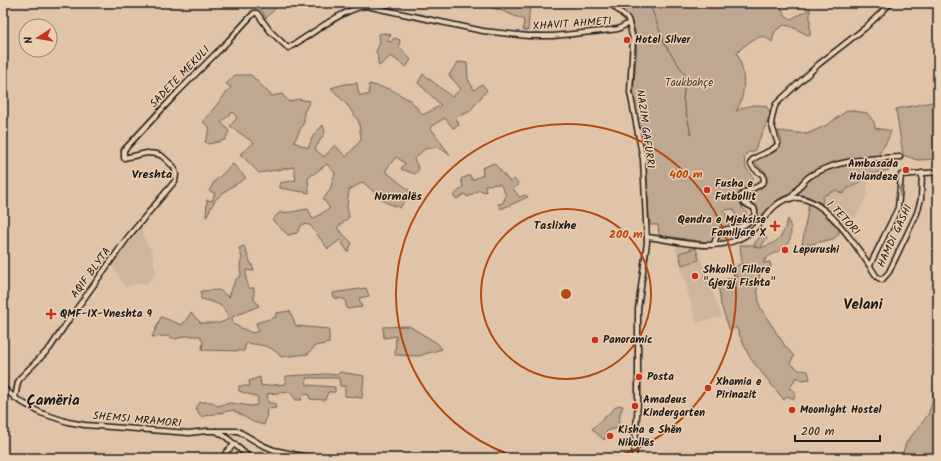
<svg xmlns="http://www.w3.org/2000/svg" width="941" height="461" font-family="Kalam,sans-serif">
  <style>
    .built { fill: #ceb69d }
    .green { fill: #bea892; stroke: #6d6257 }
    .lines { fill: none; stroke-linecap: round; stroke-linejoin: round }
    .stream { stroke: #645a50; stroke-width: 1 }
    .tertiary-casing { stroke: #1c1c1c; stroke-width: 7 }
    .tertiary { stroke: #ebcfb2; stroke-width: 4 }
    .oneway { fill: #8e7e6e }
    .ring { fill: none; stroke: #b54a10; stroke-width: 2 }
    .poi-dot { fill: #c8321e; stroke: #ebcfb2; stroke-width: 1.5 }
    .labels { text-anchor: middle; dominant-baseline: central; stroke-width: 3; stroke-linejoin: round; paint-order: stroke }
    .street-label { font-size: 11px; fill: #1c1c1c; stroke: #ebcfb2 }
    .poi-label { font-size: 11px; font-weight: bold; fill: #1c1c1c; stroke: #ebcfb2; text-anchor: start }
    .park-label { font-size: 11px; fill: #443f3a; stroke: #ebcfb2 }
    .neighbourhood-label { font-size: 12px; font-weight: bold; fill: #1c1c1c; stroke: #ebcfb2 }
    .district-label { font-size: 15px; font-weight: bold; fill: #1c1c1c; stroke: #ebcfb2 }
    .centre { fill: #b54a10; stroke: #ebcfb2; stroke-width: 2 }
    .ring-label { font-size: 12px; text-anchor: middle; font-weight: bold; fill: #b54a10; stroke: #ebcfb2; stroke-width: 3; stroke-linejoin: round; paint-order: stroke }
  </style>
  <rect width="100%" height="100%" fill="#dfc4a9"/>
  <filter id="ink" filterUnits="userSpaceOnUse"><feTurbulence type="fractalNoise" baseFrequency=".025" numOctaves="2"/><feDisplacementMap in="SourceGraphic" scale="8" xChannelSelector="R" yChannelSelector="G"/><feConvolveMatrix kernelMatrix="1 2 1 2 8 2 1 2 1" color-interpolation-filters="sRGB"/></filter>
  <g filter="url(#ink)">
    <!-- built -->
    <g class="built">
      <polygon points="868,172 867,195 855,219 846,231 822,204 824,197"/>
      <polygon points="141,223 142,231 145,241 152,251 156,273 146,285 139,284 125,287 111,263"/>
      <polygon points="681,245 696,246 722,317 696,323 676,249 677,246"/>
    </g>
    <!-- green -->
    <g class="green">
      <polygon points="262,3 281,3 266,18 260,8"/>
      <polygon points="474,3 504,3 511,5 511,3 530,3 528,31 523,30 524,20 500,10"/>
      <path d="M614,3H696V7H699L705,3H779L786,17L791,19L810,9V36L790,26L784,25L775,31L772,42L764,36C752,38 745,45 737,53C745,70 747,95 736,111C748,105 753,104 766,106L769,111L772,112L754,151L747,153L744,157L746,168L754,179C741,192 739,187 742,208L747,212L743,223L738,225L734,209L724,210L730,227L721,228L714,232V237L711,243L659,235L658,225H650C647,204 648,182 645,161C643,140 636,119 634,98C632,76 640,53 635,31C632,18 625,10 614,3Z"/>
      <path d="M386,33L391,35L387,41L391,42L394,38L400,40L399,46L411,60L406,67L391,56L379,66C377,61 379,57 376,52L380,42L379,34Z"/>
      <polygon points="458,62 467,63 468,79 474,90 482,84 487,90 469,112 456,117 459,125 453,128 445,118 430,127 450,155 438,147 425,149 414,159 419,169 415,174 401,169 405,163 396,157 385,171 410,191 400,208 385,202 363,182 349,190 347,206 349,217 337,228 352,243 348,252 340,240 328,249 310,225 302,224 297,233 288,235 272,220 279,213 291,212 308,209 313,219 330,208 323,199 330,190 335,173 327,164 308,178 309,193 280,188 280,183 296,180 294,167 259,173 240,154 254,143 230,126 237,118 233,112 221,122 229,131 225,140 209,144 205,142 210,128 203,122 231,87 226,84 235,75 251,75 272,96 282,94 289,102 298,99 310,101 304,112 304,122 294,142 308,148 313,136 323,125 325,132 315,149 324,157 335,145 346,157 361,140 359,122 348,106 331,88 345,84 357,83 359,95 369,95 369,84 390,89 411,101 423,115 441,105 418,83 423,74 452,97 461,89 449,75"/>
      <polygon points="938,101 938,159 917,160 903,155 896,109"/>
      <path d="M848,110L867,113L874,122L875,128L891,131L887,141L879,154L889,170L867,175L857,184L847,189L843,194L836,190L823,196L822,204C780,176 767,225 735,238C730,240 725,242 720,240L719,236L721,233C727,231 734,232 741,230C749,228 759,217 757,208L746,200L744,194L764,184L767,180L766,173L755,163L754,160L779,147C783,141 781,137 778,131L807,134L827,125Z"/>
      <polygon points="494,163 510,182 514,179 519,185 513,188 519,197 526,195 528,197 501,209 498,204 503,203 506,195 500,184 485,185 486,192 479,190 468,197 464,194 457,199 453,196 463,187 461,179 470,175 472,180 483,175 482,168"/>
      <polygon points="233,164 246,178 228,189 215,200 206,217 207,200 212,201 215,193 209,191 214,182"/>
      <path d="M809,202L819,208L839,228C840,233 838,236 833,239L802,246Z"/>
      <path d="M788,219C792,228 793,242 783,248C776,254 768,254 763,263L770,262L771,267L764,269L760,273L757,289L760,307L785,346L794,356L790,363L799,370L808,371L810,379L802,380L796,377L792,385L789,388L795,391L794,399L787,396L784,400L750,358L736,327L730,330L729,328L721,305L719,290L713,277L719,281L736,277L735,267L742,263L740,245H752L759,249L754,244L762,234L767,238L760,248C779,242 782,239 788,219Z"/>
      <path d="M244,246L254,271L246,270V279L249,288H254V299L259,306L232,317L233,324L252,333L259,331L256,323L276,317V313L290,311L296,326L329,329V343L315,346L308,354L281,357C272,345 260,345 246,343L244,351L202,350L203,342L200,336H185L176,339L167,336L152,337L161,317L182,325L191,313L201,323H220L229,319C223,303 216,303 201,299V291L219,290L229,297L235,280L241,276L240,264L242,258L239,248Z"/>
      <polygon points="696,248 699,260 682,265 679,253"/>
      <polygon points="366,288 369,296 359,298 362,307 347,309 345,299 334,298 333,293"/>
      <polygon points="409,326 437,343 442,349 418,356 395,355 396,336 384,338 383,327"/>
      <polygon points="340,372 364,376 362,398 345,396 345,386 340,386 339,378 306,378 307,385 335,387 335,392 328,392 325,400 310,399 309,394 300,396 302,400 296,400 290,392 267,394 268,403 275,403 276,408 267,409 266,419 264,425 253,422 233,410 201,417 196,408 200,402 213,402 217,406 230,403 251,406 257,405 258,397 239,391 239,386 250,386 249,381 260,377 261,386 286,384 286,376 327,374 337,375"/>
      <polygon points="938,384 938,458 901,458 906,443 928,415 932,403 933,392"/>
      <polygon points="618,405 623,406 620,414 618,428 607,431 604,440 592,429"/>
    </g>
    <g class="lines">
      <!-- stream -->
      <polyline class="stream" points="646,3 652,10 665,45 684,73 685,82 683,99 691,134"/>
      <defs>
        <g id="tertiary">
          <polyline points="610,3 628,19 633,39 630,92 643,159 647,242 638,309 638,402 634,458"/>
          <path d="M790,199C796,192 802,181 810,176C837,159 869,159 900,157"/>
          <path d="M647,237C674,240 704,250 731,242C756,234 758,222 775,206C814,172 860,252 877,277L882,280L889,272L917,213L921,199L922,173"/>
          <path d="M714,244L717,235L719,231C731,227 742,230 751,219C755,215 756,213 754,208L744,203L741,196C747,188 759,189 764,181L763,175C731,156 771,157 778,144L771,123L774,109L776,104L819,64L865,28L891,3"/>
          <polyline points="870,265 898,208 901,175 938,172"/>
          <polyline points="3,388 18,400 41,413 68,422 85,425 189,433 206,431 238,431 262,445 274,450 307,457 323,458"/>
          <path d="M15,398L18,382L21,377L50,348L70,318L128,237L175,181L176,175L174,167L162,156L157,154L147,153L124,158V150L177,93L228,41L254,13H257L270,31L288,48C310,36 342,9 366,6L483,31L528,36H553L602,31L618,29L629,23"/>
          <polyline points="216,431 226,437 250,458"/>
          <polyline points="225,458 226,452 235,444"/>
        </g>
      </defs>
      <!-- tertiary casing -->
      <use href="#tertiary" class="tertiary-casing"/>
      <!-- tertiary -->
      <use href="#tertiary" class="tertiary"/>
    </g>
    <!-- one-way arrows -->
    <defs><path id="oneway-solid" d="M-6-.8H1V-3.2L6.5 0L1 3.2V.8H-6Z"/></defs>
    <use class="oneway" href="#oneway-solid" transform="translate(900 191) rotate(-87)"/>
  </g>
  <!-- distance rings -->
  <g class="ring">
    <circle cx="566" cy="294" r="85"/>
    <path d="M521 458A170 170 0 1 1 611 458"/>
  </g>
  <!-- markers -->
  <g class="poi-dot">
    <circle cx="627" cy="40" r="4"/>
    <circle cx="906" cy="170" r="4"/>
    <circle cx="707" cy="190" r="4"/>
    <path d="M773 220h4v4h4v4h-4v4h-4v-4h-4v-4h4z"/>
    <circle cx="785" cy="250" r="4"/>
    <circle cx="695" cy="276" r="4"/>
    <path d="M49 308h4v4h4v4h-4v4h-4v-4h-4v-4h4z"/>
    <circle cx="595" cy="340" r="4"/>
    <circle cx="639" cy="377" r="4"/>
    <circle cx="708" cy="388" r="4"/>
    <circle cx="635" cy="406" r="4"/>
    <circle cx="792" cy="410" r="4"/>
    <circle cx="610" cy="436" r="4"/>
  </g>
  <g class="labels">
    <!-- street labels -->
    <g class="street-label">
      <text transform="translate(572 24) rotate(-4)">XHAVIT AHMETI</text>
      <text transform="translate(180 77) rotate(-46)">SADETE MEKULI</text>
      <text transform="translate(645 129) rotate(82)">NAZIM GAFURRI</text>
      <text transform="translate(843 218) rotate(47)">1 TETORI</text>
      <text transform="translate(895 236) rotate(-65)">HAMDI GASHI</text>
      <text transform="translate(91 273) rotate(-54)">AQIF BLYTA</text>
      <text transform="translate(137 420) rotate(5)">SHEMSI MRAMORI</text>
    </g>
    <!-- poi labels -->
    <g class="poi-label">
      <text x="635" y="40">Hotel Silver</text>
      <text x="898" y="164" text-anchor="end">Ambasada<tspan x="898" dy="13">Holandeze</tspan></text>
      <text x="715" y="184">Fusha e<tspan x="715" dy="13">Futbollit</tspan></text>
      <text x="766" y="220" text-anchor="end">Qendra e Mjeksise<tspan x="766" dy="13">Familjare X</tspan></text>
      <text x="793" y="250">Lepurushi</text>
      <text x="703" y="270">Shkolla Fillore<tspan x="703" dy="13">"Gjergj Fishta"</tspan></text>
      <text x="60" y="314">QMF-IX-Vneshta 9</text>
      <text x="603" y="340">Panoramic</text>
      <text x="647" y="377">Posta</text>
      <text x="716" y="382">Xhamia e<tspan x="716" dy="13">Pirinazit</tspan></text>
      <text x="643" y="400">Amadeus<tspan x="643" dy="13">Kindergarten</tspan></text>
      <text x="800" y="410">Moonlıght Hostel</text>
      <text x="618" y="430">Kisha e Shën<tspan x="618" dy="13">Nikollës</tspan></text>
    </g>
    <!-- park labels -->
    <g class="park-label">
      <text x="689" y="83">Taukbahçe</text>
    </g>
    <!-- neighbourhood labels -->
    <g class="neighbourhood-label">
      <text x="152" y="174">Vreshta</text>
      <text x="398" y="196">Normalës</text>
      <text x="555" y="225">Taslixhe</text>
    </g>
    <!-- district labels -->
    <g class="district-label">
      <text x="863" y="305">Velani</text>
      <text x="53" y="401">Çamëria</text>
    </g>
  </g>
  <circle cx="566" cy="294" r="6" class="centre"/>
  <g class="ring-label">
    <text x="686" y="178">400 m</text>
    <text x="626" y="238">200 m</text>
  </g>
  <!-- margin -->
  <rect width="941" height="461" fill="none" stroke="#ebcfb2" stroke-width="16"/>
  <rect x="8" y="8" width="925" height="445" fill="none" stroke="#1c1c1c" stroke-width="1.5" filter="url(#ink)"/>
  <!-- north arrow -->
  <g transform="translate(38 38) rotate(258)"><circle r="19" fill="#ebcfb2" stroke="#988776"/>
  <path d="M0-3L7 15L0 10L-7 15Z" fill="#c8321e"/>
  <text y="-6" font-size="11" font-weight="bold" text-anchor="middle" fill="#1c1c1c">N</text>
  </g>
  <!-- scale -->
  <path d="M795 435v6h85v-6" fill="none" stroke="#1c1c1c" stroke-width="2"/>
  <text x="801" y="435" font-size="12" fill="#1c1c1c" stroke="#ebcfb2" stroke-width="3" paint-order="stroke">200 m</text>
</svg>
